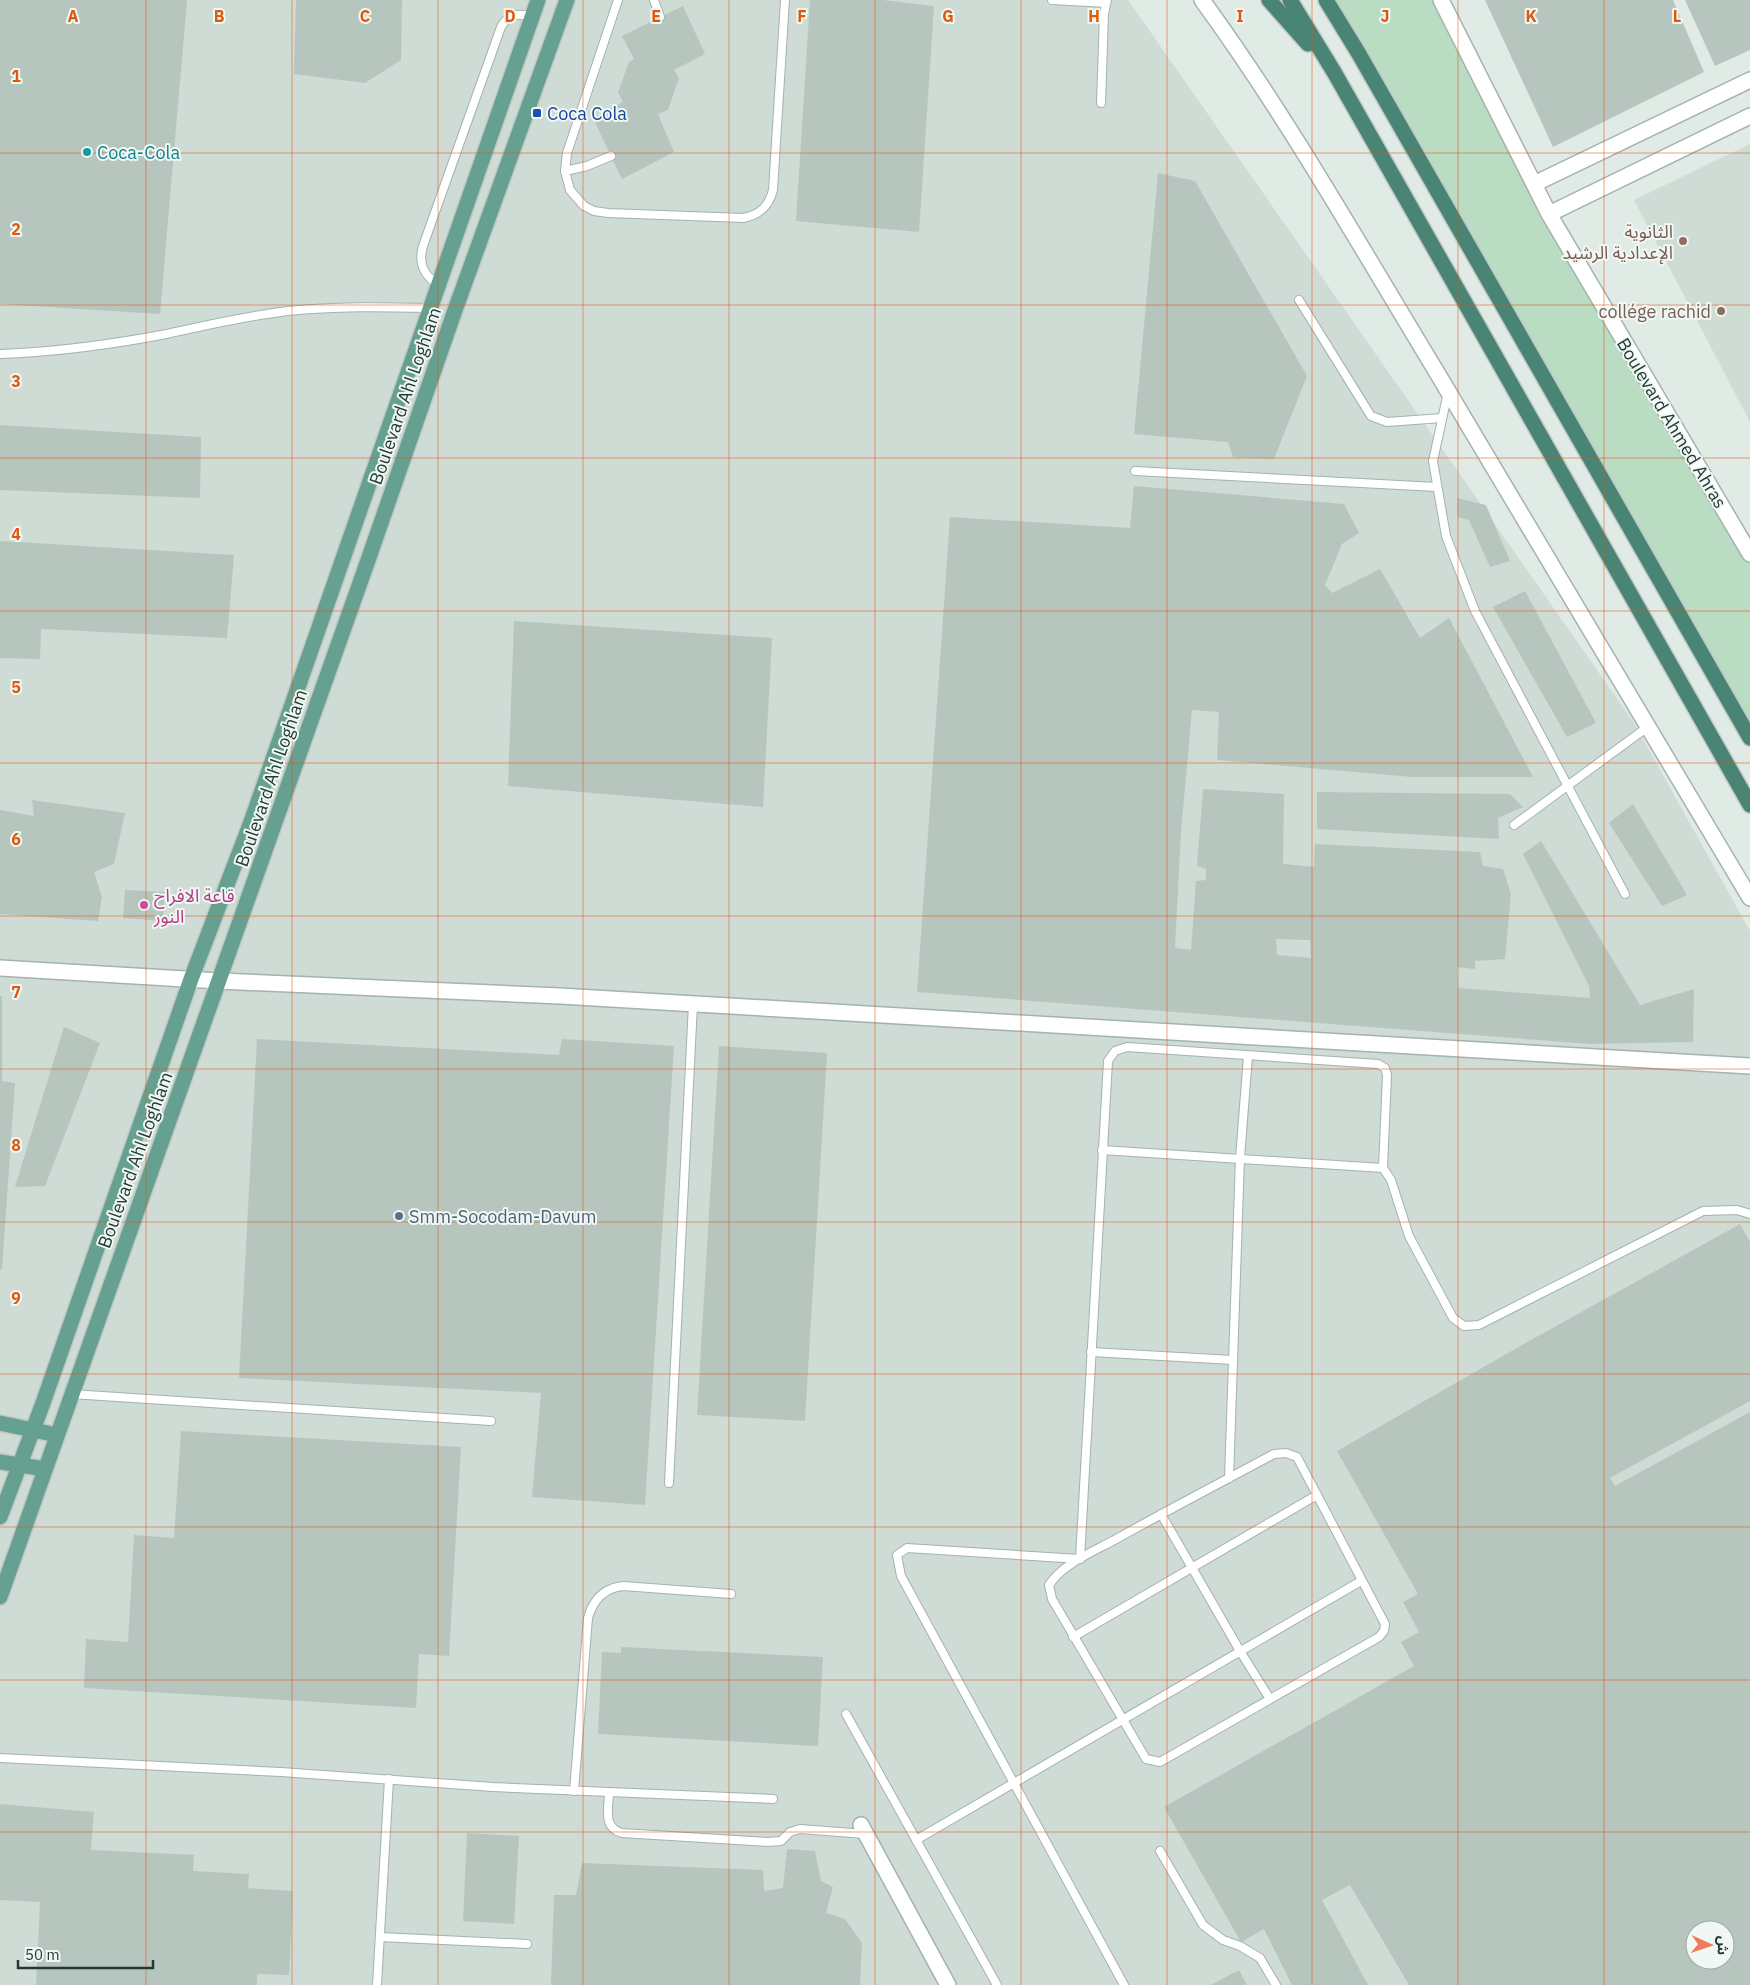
<svg xmlns="http://www.w3.org/2000/svg" width="1750" height="1985" font-family="'IBM Plex Sans','Noto Sans Arabic',sans-serif">
  <style>
    .built { fill: #cfdbd5; fill-rule: evenodd }
    .green { fill: #b9dcc2 }
    .building { fill: #b6c6bf; fill-rule: evenodd }
    .lines { fill: none; stroke-linecap: round; stroke-linejoin: round }
    .service-casing { stroke: #a3b3ad; stroke-width: 10 }
    .minor-casing { stroke: #a3b3ad; stroke-width: 18 }
    .tertiary-casing { stroke: #a3b3ad; stroke-width: 18 }
    .primary-casing { stroke: #c1c8c6; stroke-width: 18 }
    .trunk-casing { stroke: #c1c8c6; stroke-width: 18 }
    .service { stroke: #fff; stroke-width: 8 }
    .minor { stroke: #fff; stroke-width: 15 }
    .tertiary { stroke: #fff; stroke-width: 15 }
    .primary { stroke: #65a090; stroke-width: 15 }
    .trunk { stroke: #498475; stroke-width: 15 }
    .grid { fill: none; stroke: #de580e; stroke-width: 1; stroke-opacity: 0.55 }
    .transit-dot { fill: #1a4fb4; stroke: #f1f8f4; stroke-width: 2 }
    .culture-dot { fill: #0f9aa8; stroke: #f1f8f4; stroke-width: 2 }
    .education-dot { fill: #8d6e63; stroke: #f1f8f4; stroke-width: 2 }
    .hotel-dot { fill: #d1479c; stroke: #f1f8f4; stroke-width: 2 }
    .service-dot { fill: #5c6f8a; stroke: #f1f8f4; stroke-width: 2 }
    .labels { text-anchor: middle; dominant-baseline: central; stroke-width: 4; stroke-linejoin: round; paint-order: stroke }
    .transit-label { font-size: 18px; fill: #164399; stroke: #f1f8f4; text-anchor: start }
    .culture-label { font-size: 18px; fill: #0d838f; stroke: #f1f8f4; text-anchor: start }
    .education-label { font-size: 18px; fill: #785e54; stroke: #f1f8f4; text-anchor: end }
    .street-label { font-size: 18px; fill: #213b34; stroke: #f1f8f4 }
    .hotel-label { font-size: 18px; fill: #b23c85; stroke: #f1f8f4; text-anchor: start }
    .service-label { font-size: 18px; fill: #4e5e75; stroke: #f1f8f4; text-anchor: start }
    .grid-label { font-size: 16px; text-anchor: middle; font-weight: bold; fill: #de580e; stroke: #f1f8f4; stroke-width: 4; stroke-linejoin: round; paint-order: stroke }
  </style>
  <rect width="100%" height="100%" fill="#e0ebe6"/>
  <!-- built -->
  <g class="built">
    <path d="M0,0H1128L1634,723L1750,931V1985H0ZM1695,1930H1725V1960H1695Z"/>
    <polygon points="1750,144 1750,422 1634,200"/>
  </g>
  <!-- green -->
  <polygon class="green" points="1333,0 1442,0 1550,213 1750,557 1750,738"/>
  <!-- building -->
  <g class="building">
    <polygon points="0,0 187,0 160,314 0,304"/>
    <polygon points="296,0 402,0 401,60 365,83 294,74"/>
    <polygon points="810,0 883,0 934,6 919,232 796,221"/>
    <polygon points="1485,0 1673,0 1704,72 1553,147"/>
    <polygon points="1685,0 1750,0 1750,50 1715,66"/>
    <polygon points="683,6 705,54 674,70 679,78 668,110 658,114 674,152 622,179 593,118 623,102 618,92 629,62 634,59 622,36"/>
    <polygon points="1158,173 1195,181 1307,376 1274,459 1233,457 1228,442 1134,434"/>
    <polygon points="0,425 201,437 200,498 0,490"/>
    <path d="M1134,486L1344,504L1359,533L1342,544L1325,585L1332,593L1380,569L1420,638L1449,618L1533,777H1412L1217,760L1219,712L1192,710L1181,832L1175,948L1191,950L1196,881L1206,880V869L1197,866L1203,789L1284,794L1283,864L1314,867L1315,844L1480,852L1483,866L1503,869L1511,894L1505,959L1475,961V969L1457,967L1458,988L1590,998L1589,986L1523,854L1541,841L1640,1005L1694,989L1693,1042L1590,1044L917,992L950,517L1130,528ZM1276,939L1310,940L1311,958L1277,955Z"/>
    <polygon points="1457,498 1486,505 1510,561 1490,567 1469,520 1457,517"/>
    <polygon points="0,541 234,555 227,638 41,629 40,659 0,658"/>
    <polygon points="1525,591 1596,723 1567,737 1493,607"/>
    <polygon points="514,621 772,638 763,807 508,786"/>
    <polygon points="1317,792 1510,794 1523,807 1498,818 1499,839 1317,829"/>
    <polygon points="32,800 125,813 114,864 94,872 102,897 98,921 0,914 0,810 34,816"/>
    <polygon points="1633,804 1687,895 1662,906 1609,823"/>
    <polygon points="125,890 165,892 163,921 123,918"/>
    <polygon points="0,996 2,996 2,1081 15,1083 2,1269 0,1269"/>
    <polygon points="64,1027 100,1043 45,1186 15,1187"/>
    <polygon points="257,1039 559,1055 562,1039 674,1046 645,1505 532,1497 541,1393 239,1378"/>
    <polygon points="719,1046 827,1053 805,1421 697,1415"/>
    <path d="M1740,1224L1750,1242V1401L1610,1478L1615,1486L1750,1412V1985H1409L1350,1885L1322,1900L1368,1985H1292L1264,1929L1241,1942L1164,1807L1414,1666L1401,1642L1419,1632L1403,1602L1418,1594L1337,1451L1531,1340ZM1695,1930H1725V1960H1695Z"/>
    <polygon points="181,1431 461,1447 449,1656 419,1654 416,1708 84,1688 86,1639 128,1642 134,1535 174,1538"/>
    <polygon points="621,1647 823,1657 818,1746 598,1734 602,1652 621,1653"/>
    <polygon points="0,1804 94,1812 91,1850 194,1855 193,1871 249,1874 248,1888 293,1891 289,1975 257,1974 257,1985 36,1985 40,1902 0,1900"/>
    <polygon points="467,1833 519,1836 514,1924 463,1921"/>
    <polygon points="787,1849 815,1851 821,1881 833,1887 826,1913 845,1919 862,1943 860,1985 551,1985 554,1895 576,1895 582,1863 763,1870 764,1891 783,1888"/>
    <polygon points="1239,1970 1247,1985 1211,1985"/>
  </g>
  <g class="lines">
    <defs>
      <g id="service">
        <path d="M618,0L567,153L565,171L570,190L584,206L594,211L608,213L743,218C760,215 769,206 773,190L785,0"/>
        <polyline points="654,0 660,17"/>
        <polyline points="1052,0 1106,3"/>
        <polyline points="1101,103 1104,14 1107,0"/>
        <polyline points="565,171 587,166 611,156"/>
        <path d="M440,285C424,277 418,263 423,246L501,27C509,13 518,13 532,17"/>
        <polyline points="1299,300 1371,416 1387,422 1442,418"/>
        <path d="M0,354C54,352 108,345 161,335C204,326 245,316 288,311C336,306 383,307 432,308"/>
        <polyline points="1448,392 1433,461 1446,536 1475,611 1625,894"/>
        <polyline points="1135,471 1437,487"/>
        <polyline points="1514,825 1649,726"/>
        <polyline points="1102,1150 1383,1168"/>
        <polyline points="1091,1352 1233,1360"/>
        <polyline points="71,1394 491,1421"/>
        <path d="M1286,1453L1297,1457L1385,1624L1384,1631L1379,1637L1160,1762L1146,1759L1052,1599L1049,1585C1063,1563 1095,1551 1118,1538C1170,1509 1222,1482 1274,1454Z"/>
        <polyline points="1229,1478 1240,1158 1248,1056"/>
        <polyline points="669,1483 693,1004"/>
        <polyline points="1161,1514 1240,1651 1270,1699"/>
        <polyline points="1080,1559 1108,1061 1115,1051 1127,1047 1378,1064 1385,1068 1387,1075 1383,1168 1391,1180 1409,1236 1453,1318 1464,1326 1479,1325 1703,1211 1737,1210 1750,1214"/>
        <polyline points="1080,1559 907,1548 897,1555 901,1576 1124,1985"/>
        <polyline points="1073,1637 1317,1495"/>
        <polyline points="846,1714 997,1985"/>
        <polyline points="0,1758 281,1772 493,1787 773,1799"/>
        <path d="M574,1791L588,1618C593,1600 604,1588 623,1586L731,1594"/>
        <path d="M609,1792C609,1809 602,1827 622,1833L767,1842L781,1841L790,1832L800,1829L865,1834"/>
        <polyline points="916,1840 1361,1581"/>
        <polyline points="1160,1851 1203,1925 1223,1940 1240,1946 1260,1958 1276,1985"/>
        <polyline points="380,1937 527,1944"/>
        <polyline points="377,1985 389,1779"/>
      </g>
      <g id="minor">
        <path d="M1202,0C1288,118 1360,246 1436,371C1541,547 1647,722 1750,898"/>
        <polyline points="0,968 219,981 560,996 1750,1066"/>
        <polyline points="861,1825 948,1985"/>
      </g>
      <g id="tertiary">
        <polyline points="1441,0 1549,214 1750,554"/>
        <polyline points="1534,184 1750,80"/>
        <polyline points="1549,214 1750,116"/>
      </g>
      <g id="primary">
        <polyline points="0,1423 57,1435"/>
        <polyline points="0,1462 45,1469"/>
        <polyline points="0,1517 43,1403 191,979 251,822 538,0"/>
        <polyline points="0,1597 366,566 454,313 567,0"/>
      </g>
      <g id="trunk">
        <polyline points="1269,0 1308,44"/>
        <polyline points="1290,0 1334,72 1750,805"/>
        <polyline points="1326,0 1359,54 1750,738"/>
      </g>
    </defs>
    <!-- service casing -->
    <use href="#service" class="service-casing"/>
    <!-- minor casing -->
    <use href="#minor" class="minor-casing"/>
    <!-- tertiary casing -->
    <use href="#tertiary" class="tertiary-casing"/>
    <!-- primary casing -->
    <use href="#primary" class="primary-casing"/>
    <!-- trunk casing -->
    <use href="#trunk" class="trunk-casing"/>
    <!-- service -->
    <use href="#service" class="service"/>
    <!-- minor -->
    <use href="#minor" class="minor"/>
    <!-- tertiary -->
    <use href="#tertiary" class="tertiary"/>
    <!-- primary -->
    <use href="#primary" class="primary"/>
    <!-- trunk -->
    <use href="#trunk" class="trunk"/>
  </g>
  <!-- grid -->
  <path class="grid" d="M146,0V1985M292,0V1985M438,0V1985M583,0V1985M729,0V1985M875,0V1985M1021,0V1985M1167,0V1985M1312,0V1985M1458,0V1985M1604,0V1985M0,153H1750M0,305H1750M0,458H1750M0,611H1750M0,763H1750M0,916H1750M0,1069H1750M0,1222H1750M0,1374H1750M0,1527H1750M0,1680H1750M0,1832H1750"/>
  <!-- markers -->
  <rect class="transit-dot" x="532" y="108" width="10" height="10" rx="2.5"/>
  <circle class="culture-dot" cx="87" cy="152" r="5"/>
  <g class="education-dot">
    <circle cx="1683" cy="241" r="5"/>
    <circle cx="1721" cy="311" r="5"/>
  </g>
  <circle class="hotel-dot" cx="144" cy="905" r="5"/>
  <circle class="service-dot" cx="399" cy="1216" r="5"/>
  <g class="labels">
    <!-- transit labels -->
    <g class="transit-label">
      <text x="547" y="113">Coca Cola</text>
    </g>
    <!-- culture labels -->
    <g class="culture-label">
      <text x="97" y="152">Coca-Cola</text>
    </g>
    <!-- education labels -->
    <g class="education-label">
      <text x="1673" y="231">الثانوية<tspan x="1673" dy="21">الإعدادية الرشيد</tspan></text>
      <text x="1711" y="311">collége rachid</text>
    </g>
    <!-- street labels -->
    <g class="street-label">
      <text transform="translate(405 396) rotate(-71)">Boulevard Ahl Loghlam</text>
      <text transform="translate(1672 423) rotate(59)">Boulevard Ahmed Ahras</text>
      <text transform="translate(271 778) rotate(-71)">Boulevard Ahl Loghlam</text>
      <text transform="translate(135 1160) rotate(-70)">Boulevard Ahl Loghlam</text>
    </g>
    <!-- hotel labels -->
    <g class="hotel-label">
      <text x="154" y="895">قاعة الافراح<tspan x="154" dy="21">النور</tspan></text>
    </g>
    <!-- service labels -->
    <g class="service-label">
      <text x="409" y="1216">Smm-Socodam-Davum</text>
    </g>
  </g>
  <g class="grid-label">
    <text x="73" y="22">A</text>
    <text x="219" y="22">B</text>
    <text x="365" y="22">C</text>
    <text x="510" y="22">D</text>
    <text x="656" y="22">E</text>
    <text x="802" y="22">F</text>
    <text x="948" y="22">G</text>
    <text x="1094" y="22">H</text>
    <text x="1240" y="22">I</text>
    <text x="1385" y="22">J</text>
    <text x="1531" y="22">K</text>
    <text x="1677" y="22">L</text>
    <text x="16" y="82">1</text>
    <text x="16" y="235">2</text>
    <text x="16" y="387">3</text>
    <text x="16" y="540">4</text>
    <text x="16" y="693">5</text>
    <text x="16" y="845">6</text>
    <text x="16" y="998">7</text>
    <text x="16" y="1151">8</text>
    <text x="16" y="1304">9</text>
  </g>
  <!-- north arrow -->
  <g transform="translate(1710 1945) rotate(93)"><circle r="24" fill="#f1f8f4" stroke="#9eaca7"/>
  <path d="M0-4L9 19L0 12L-9 19Z" fill="#f17a59"/>
  <text y="-8" font-size="14" font-weight="bold" text-anchor="middle" fill="#213b34">ش</text>
  </g>
  <!-- scale -->
  <path d="M18 1960v8h135v-8" fill="none" stroke="#213b34" stroke-width="2.5"/>
  <text x="25" y="1960" font-size="15" fill="#213b34" stroke="#f1f8f4" stroke-width="4" paint-order="stroke">50 m</text>
</svg>
